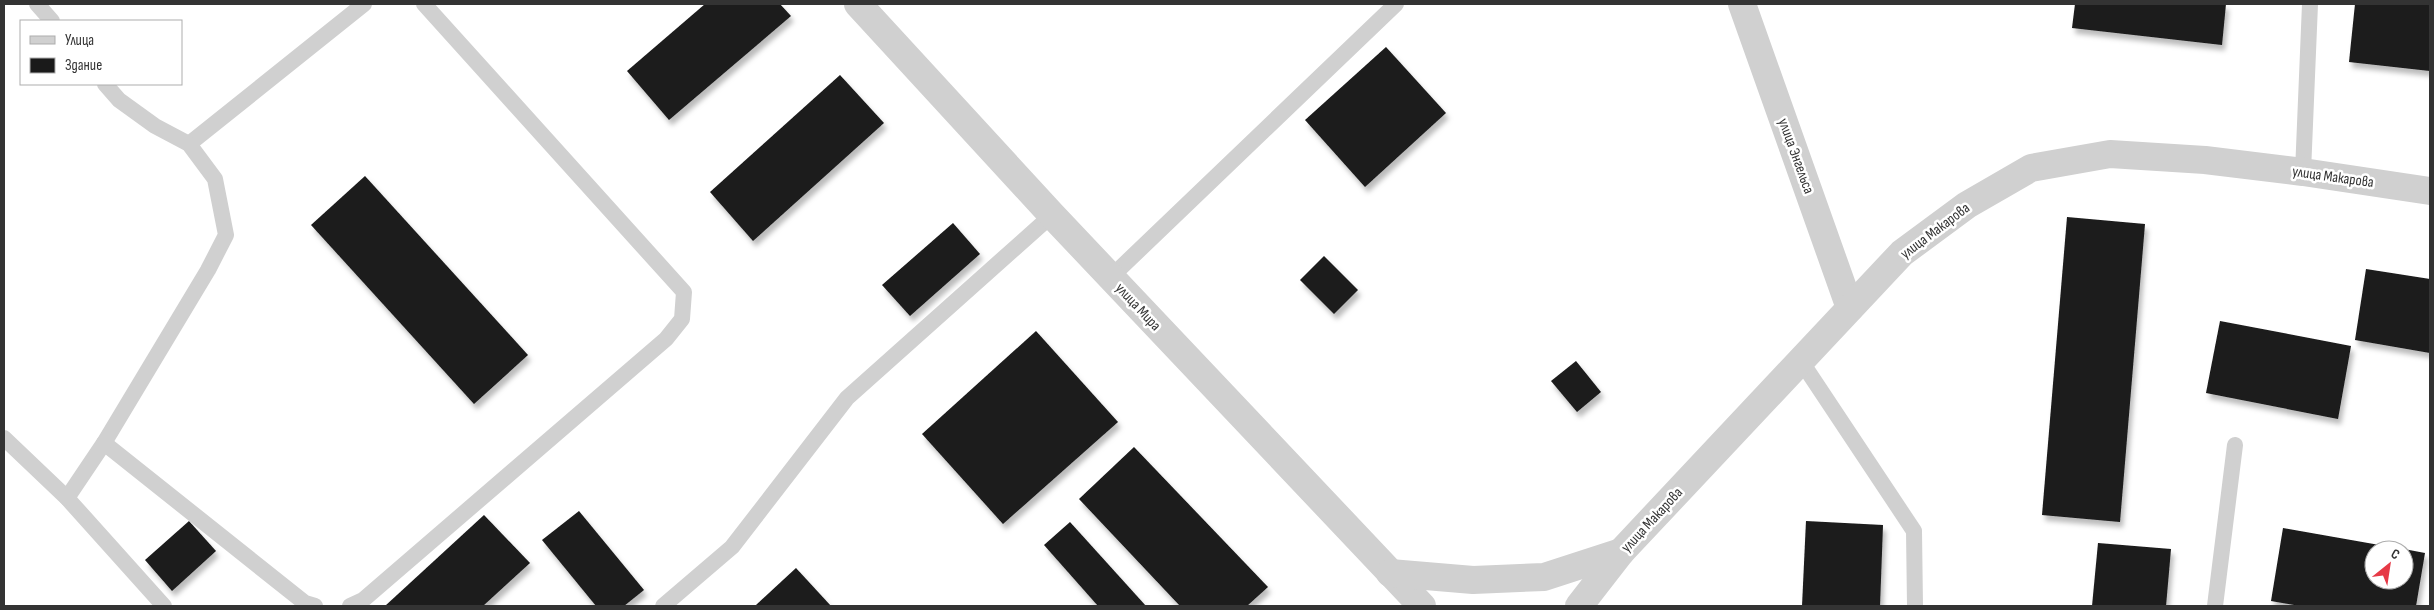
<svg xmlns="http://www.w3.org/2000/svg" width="2434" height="610" font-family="'Sofia Sans Condensed',sans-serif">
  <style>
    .building { fill: #1a1a1a; filter: url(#shadow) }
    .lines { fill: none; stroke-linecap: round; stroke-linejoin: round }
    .lane { stroke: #d0d0d0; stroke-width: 16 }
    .street { stroke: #d0d0d0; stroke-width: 28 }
    .labels { text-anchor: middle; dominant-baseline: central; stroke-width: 5; stroke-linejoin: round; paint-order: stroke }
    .street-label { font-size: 15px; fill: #333; stroke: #fff }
  </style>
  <defs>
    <filter id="shadow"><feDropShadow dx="3" dy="5.5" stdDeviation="2.5" flood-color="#0004"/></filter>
  </defs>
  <rect width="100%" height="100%" fill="#fff"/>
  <!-- building -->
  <g class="building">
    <polygon points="705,4 780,4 791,16 669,120 627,71"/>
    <polygon points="2075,4 2226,4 2222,45 2072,28"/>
    <polygon points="2355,4 2430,4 2430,71 2349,62"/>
    <polygon points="1386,47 1446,113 1365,187 1305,120"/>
    <polygon points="840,75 884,123 753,241 710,192"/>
    <polygon points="365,176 528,355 474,404 311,225"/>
    <polygon points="2067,217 2145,224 2120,522 2042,515"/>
    <polygon points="953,223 980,254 910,316 882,285"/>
    <polygon points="1324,256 1358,290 1334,314 1300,280"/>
    <polygon points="2366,269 2430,279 2430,353 2355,340"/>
    <polygon points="2220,321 2351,346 2338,419 2206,393"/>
    <polygon points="1036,331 1118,422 1003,524 922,434"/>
    <polygon points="1576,361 1601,392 1577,412 1551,381"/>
    <polygon points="1134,447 1268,587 1247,606 1180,606 1079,499"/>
    <polygon points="579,511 644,590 624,606 596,606 542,540"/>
    <polygon points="484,515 530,563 483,606 385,606"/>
    <polygon points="189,521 216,551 172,591 145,560"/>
    <polygon points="1806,521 1883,525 1880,606 1802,606"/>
    <polygon points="1070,522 1146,606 1098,606 1044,545"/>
    <polygon points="2283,528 2402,549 2374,550 2374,580 2404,580 2404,549 2425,553 2416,606 2300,606 2271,601"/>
    <polygon points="2098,543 2171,549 2166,606 2092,606"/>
    <polygon points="796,568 831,606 757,606 756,605"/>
  </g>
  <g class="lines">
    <!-- lane -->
    <g class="lane">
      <polyline points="37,4 52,21"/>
      <polyline points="189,144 364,4"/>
      <polyline points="2303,172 2310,4"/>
      <polyline points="1111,277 1396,4"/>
      <polyline points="1801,361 1914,531 1915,606"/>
      <polyline points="4,438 67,498 164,606"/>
      <polyline points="104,443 305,603 315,606"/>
      <polyline points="67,498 104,443 208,270 226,235 215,179 189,144 155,126 119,100 105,84"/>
      <polyline points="350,606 363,600 666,339 682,319 684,292 424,4"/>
      <polyline points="663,606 732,547 847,398 1052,215"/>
      <polyline points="2215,606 2235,445"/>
    </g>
    <!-- street -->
    <g class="street">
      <polyline points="858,4 1052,215 1422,606"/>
      <polyline points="1742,4 1850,308"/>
      <polyline points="1390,573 1473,580 1544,577 1621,552"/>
      <polyline points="1579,606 1621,552 1902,253 1967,205 2031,168 2110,154 2205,160 2303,172 2430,191"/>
    </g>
  </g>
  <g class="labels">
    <!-- street labels -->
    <g class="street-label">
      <text transform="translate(1796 156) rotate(70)">улица Энгельса</text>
      <text transform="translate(2333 177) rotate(8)">улица Макарова</text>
      <text transform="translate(1935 231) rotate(-37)">улица Макарова</text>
      <text transform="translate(1138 307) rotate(47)">улица Мира</text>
      <text transform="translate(1652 520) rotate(-47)">улица Макарова</text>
    </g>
  </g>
  <!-- border -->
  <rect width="2434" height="610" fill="none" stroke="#333333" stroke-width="10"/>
  <!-- legend -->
  <rect x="20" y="20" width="162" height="65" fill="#ffffff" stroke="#adadad"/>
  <rect x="30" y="36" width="25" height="8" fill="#d0d0d0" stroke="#adadad"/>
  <text x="65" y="45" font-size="15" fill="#333333">Улица</text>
  <rect x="30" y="58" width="25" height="15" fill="#1a1a1a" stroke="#adadad"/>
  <text x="65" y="70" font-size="15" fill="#333333">Здание</text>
  <!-- north arrow -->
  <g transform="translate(2389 565) rotate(30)"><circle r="24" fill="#ffffff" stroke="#adadad"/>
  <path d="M0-4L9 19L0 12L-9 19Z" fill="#e63946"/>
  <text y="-8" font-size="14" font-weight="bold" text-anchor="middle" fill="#333333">С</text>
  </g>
</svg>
